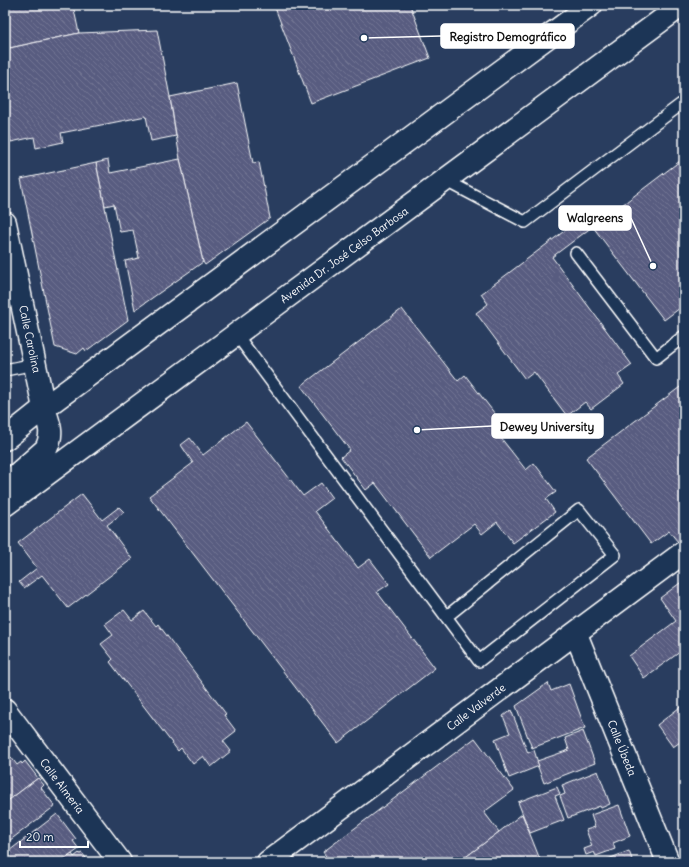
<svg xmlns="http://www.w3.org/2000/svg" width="689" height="867" font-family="Delius,sans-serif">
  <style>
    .building { fill: url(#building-back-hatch); stroke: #fff }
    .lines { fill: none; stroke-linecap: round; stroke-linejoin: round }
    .lane-casing { stroke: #fff; stroke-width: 14 }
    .street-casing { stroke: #fff; stroke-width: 25 }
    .secondary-casing { stroke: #fff; stroke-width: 25 }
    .lane { stroke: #1d3557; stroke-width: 11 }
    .street { stroke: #1d3557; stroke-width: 22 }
    .secondary { stroke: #1d3557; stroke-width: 22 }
    .labels { text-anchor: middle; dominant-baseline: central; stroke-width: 3.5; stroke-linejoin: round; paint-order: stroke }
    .street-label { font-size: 11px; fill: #fff; stroke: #1d3557 }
    .leader { fill: none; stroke: #fff; stroke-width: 1.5 }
    .callout-dot { fill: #fff; stroke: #1d3557; stroke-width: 1.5 }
    .callout { fill: #fff; stroke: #fff; stroke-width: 1.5 }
    .callout-label { font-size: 12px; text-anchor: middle; font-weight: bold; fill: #111 }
  </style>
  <defs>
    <pattern id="building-back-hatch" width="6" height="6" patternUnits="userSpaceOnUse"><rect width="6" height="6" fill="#595c80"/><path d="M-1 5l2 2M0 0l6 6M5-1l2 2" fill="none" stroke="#727493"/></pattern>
  </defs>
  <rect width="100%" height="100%" fill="#293d5f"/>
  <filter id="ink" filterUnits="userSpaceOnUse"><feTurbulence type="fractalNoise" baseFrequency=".025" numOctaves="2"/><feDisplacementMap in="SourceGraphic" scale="8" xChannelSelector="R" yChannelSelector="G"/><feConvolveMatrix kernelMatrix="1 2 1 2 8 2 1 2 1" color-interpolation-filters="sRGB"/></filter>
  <g filter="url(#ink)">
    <!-- building -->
    <g class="building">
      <polygon points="5,5 73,5 79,33 5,49"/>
      <polygon points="274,5 410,5 430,58 311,103"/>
      <polygon points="157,30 170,97 176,136 151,141 146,116 61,133 63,142 36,148 34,137 11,142 5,114 5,49 79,33"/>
      <polygon points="237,83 253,163 259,162 270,218 205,265 203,262 180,159 170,97"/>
      <polygon points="684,158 684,305 664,320 593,227"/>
      <polygon points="180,159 203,262 135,310 125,261 139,258 133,230 120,232 114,204 105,206 96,163 108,160 110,173"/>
      <polygon points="96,163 128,320 86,351 84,348 77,354 55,347 21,179"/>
      <polygon points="592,210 600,221 552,257 632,365 618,375 624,384 591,409 585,402 567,416 534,372 525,379 476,313 488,304 481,294"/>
      <polygon points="402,309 458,381 465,375 505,427 497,433 526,470 534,463 556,492 546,499 555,512 513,543 497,522 482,534 474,524 431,557 375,483 366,490 341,457 350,450 301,386"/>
      <polygon points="684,384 684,538 678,542 669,531 651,544 586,458"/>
      <polygon points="246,422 303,496 321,483 332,498 315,511 358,568 370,559 389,584 377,592 435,668 338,743 149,496 193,463 181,445 190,438 203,455"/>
      <polygon points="82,494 102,520 119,507 124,512 107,525 132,559 68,608 42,575 24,588 19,582 37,568 18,543"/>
      <polygon points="684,580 684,649 644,678 629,656 676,621 660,598"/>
      <polygon points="124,610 132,620 144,611 156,626 158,624 226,714 224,715 236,731 223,741 231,751 211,767 203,756 193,764 181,748 178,751 110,662 113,659 101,644 113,635 105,624"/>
      <polygon points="548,683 551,691 569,684 585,728 532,748 516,706"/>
      <polygon points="684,704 684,741 683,740 673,747 657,725"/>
      <polygon points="511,710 528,753 534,750 539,766 509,778 495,739 510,733 503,716"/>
      <polygon points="583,731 595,763 544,783 538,767 539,766 537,761 569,750 565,738"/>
      <polygon points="475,738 514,790 484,812 499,832 459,862 330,862 323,852"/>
      <polygon points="11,757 17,765 21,762 22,764 25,761 38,778 5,803 5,761"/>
      <polygon points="598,771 610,804 601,808 600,806 568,818 560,796 565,794 562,785"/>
      <polygon points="38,778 44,785 41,788 55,806 5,844 5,803"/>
      <polygon points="557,787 560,794 555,796 564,820 530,833 518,802"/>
      <polygon points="619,805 630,836 613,843 615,849 596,856 594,852 586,855 584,849 592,846 586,830 595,827 591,815"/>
      <polygon points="57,814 76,839 73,841 79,849 61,862 5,862 5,854"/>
      <polygon points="522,814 541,862 459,862 499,832"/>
      <polygon points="629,851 633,862 600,862"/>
      <polygon points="79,853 80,854 82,853 89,862 61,862 72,854 74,857"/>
    </g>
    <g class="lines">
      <defs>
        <g id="lane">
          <polyline points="445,180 525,222 684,102"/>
          <polyline points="576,253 656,358 684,336"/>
          <polyline points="236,334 479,661 615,555 579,510 446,617"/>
          <polyline points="5,370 35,364"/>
        </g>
        <g id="street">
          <polyline points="5,223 44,408"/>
          <polyline points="576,634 668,862"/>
          <polyline points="5,710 120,862"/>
          <polyline points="268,862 684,552"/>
        </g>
        <g id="secondary">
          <polyline points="5,439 44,408 591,5"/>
          <path d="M5,485L46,449C54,432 49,425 44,408"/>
          <polyline points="5,505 682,5"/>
        </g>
      </defs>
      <!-- lane casing -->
      <use href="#lane" class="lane-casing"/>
      <!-- street casing -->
      <use href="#street" class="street-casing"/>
      <!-- secondary casing -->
      <use href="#secondary" class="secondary-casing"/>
      <!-- lane -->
      <use href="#lane" class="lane"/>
      <!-- street -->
      <use href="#street" class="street"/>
      <!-- secondary -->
      <use href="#secondary" class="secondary"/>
    </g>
  </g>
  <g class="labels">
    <!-- street labels -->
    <g class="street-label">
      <text transform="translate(344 255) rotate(-36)">Avenida Dr. José Celso Barbosa</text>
      <text transform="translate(30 339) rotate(78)">Calle Carolina</text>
      <text transform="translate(476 707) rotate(-37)">Calle Valverde</text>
      <text transform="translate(622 748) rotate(68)">Calle Úbeda</text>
      <text transform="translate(62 786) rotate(53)">Calle Almería</text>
    </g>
  </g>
  <!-- callouts -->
  <path class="leader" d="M364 38L441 36M653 266L631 218M417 430L492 426"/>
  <g class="callout-dot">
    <circle cx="364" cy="38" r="4"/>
    <circle cx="653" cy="266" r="4"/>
    <circle cx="417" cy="430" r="4"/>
  </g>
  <g class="callout">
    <rect x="441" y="24" width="133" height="24" rx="4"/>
    <rect x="559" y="206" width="72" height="24" rx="4"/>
    <rect x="492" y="414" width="111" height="24" rx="4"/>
  </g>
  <g class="callout-label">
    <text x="508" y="41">Registro Demográfico</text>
    <text x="595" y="222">Walgreens</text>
    <text x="547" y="431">Dewey University</text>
  </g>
  <!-- margin -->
  <rect width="689" height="867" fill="none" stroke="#1d3557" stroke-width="20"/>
  <rect x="10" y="10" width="669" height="847" fill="none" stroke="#fff" stroke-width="1.5" filter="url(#ink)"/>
  <!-- scale -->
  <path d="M20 841v6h68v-6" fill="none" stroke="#ffffff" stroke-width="2"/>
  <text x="26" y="841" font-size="12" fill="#ffffff" stroke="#1d3557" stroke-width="3" paint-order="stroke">20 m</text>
</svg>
